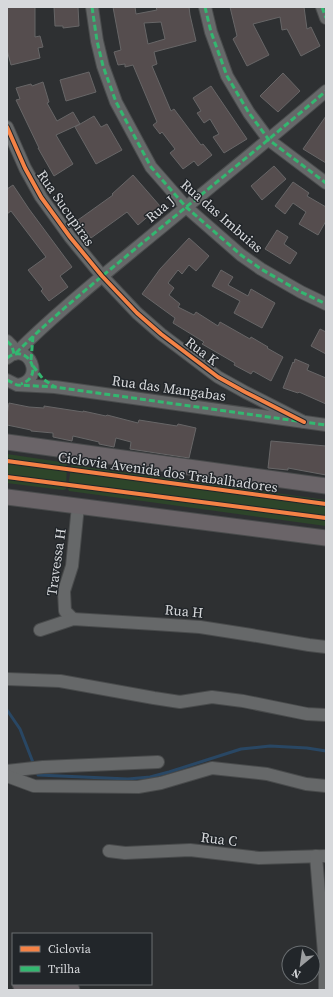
<svg xmlns="http://www.w3.org/2000/svg" width="333" height="997" font-family="'Source Serif 4',serif">
  <style>
    .green { fill: #2d452a }
    .lines { fill: none; stroke-linecap: round; stroke-linejoin: round }
    .stream { stroke: #294764; stroke-width: 3 }
    .building { fill: #554d4e; stroke: #676667; fill-rule: evenodd }
    .minor-casing { stroke: #494b4c; stroke-width: 14 }
    .major-casing { stroke: #494b4c; stroke-width: 17 }
    .minor { stroke: #666869; stroke-width: 12 }
    .major { stroke: #6a6468; stroke-width: 15 }
    .quiet { stroke: #33b770; stroke-width: 3; stroke-dasharray: 6 3; stroke-linecap: butt }
    .cycleway-casing { stroke: #22262a; stroke-width: 6 }
    .cycleway { stroke: #f48246; stroke-width: 4 }
    .labels { text-anchor: middle; dominant-baseline: central; stroke-width: 3; stroke-linejoin: round; paint-order: stroke }
    .street-label { font-size: 14px; fill: #d7d9dc; stroke: #22262a }
  </style>
  <rect width="100%" height="100%" fill="#2e3032"/>
  <!-- green -->
  <g class="green">
    <polygon points="7,454 67,463 66,489 63,490 7,483"/>
    <polygon points="71,465 326,500 326,526 69,491 68,489"/>
  </g>
  <g class="lines">
    <!-- stream -->
    <g class="stream">
      <polyline points="7,710 20,729 34,765"/>
      <polyline points="36,770 38,775 128,779 150,777 169,772 241,749 270,746 307,748 326,751"/>
    </g>
  </g>
  <!-- building -->
  <g class="building">
    <polygon points="7,7 35,7 35,37 40,36 43,47 38,48 40,58 11,65 7,50"/>
    <polygon points="54,7 78,7 79,26 63,28 63,26 55,26"/>
    <path d="M113,7H135L136,14L157,10L156,7H189L190,15L196,41L154,52L157,64L152,66L171,111L174,109L201,145L203,144L212,155L198,166L194,161L183,169L170,153L175,149L162,132L160,134L153,125L157,122L133,65L125,67V64L118,65L114,52L121,50ZM161,22L165,39L148,44L144,23Z"/>
    <polygon points="230,7 304,7 307,29 311,27 320,46 301,56 287,29 282,30 280,17 253,24 269,55 247,66 233,39 237,36"/>
    <polygon points="89,72 96,92 66,101 60,80"/>
    <polygon points="283,73 300,91 278,112 260,96"/>
    <polygon points="43,82 49,102 47,103 57,121 73,112 80,124 56,135 73,164 54,176 38,148 39,148 16,100 20,99 16,88 31,84 32,86"/>
    <polygon points="211,86 247,139 224,153 213,137 219,134 210,119 204,123 197,113 201,111 193,98"/>
    <polygon points="94,116 101,127 107,124 122,150 96,164 75,127"/>
    <polygon points="326,116 326,163 303,149"/>
    <polygon points="274,166 286,179 262,200 251,186"/>
    <polygon points="133,175 160,206 138,225 127,212 91,238 78,220 113,195 112,194"/>
    <polygon points="293,182 309,193 307,196 326,207 326,221 318,235 299,224 306,212 293,203 285,214 275,206"/>
    <polygon points="13,185 29,209 72,267 60,276 68,287 49,301 41,291 43,289 28,270 46,257 11,211 7,214 7,189"/>
    <polygon points="277,230 288,237 284,244 297,253 290,264 265,249"/>
    <polygon points="189,238 209,256 196,271 189,265 182,274 178,270 168,283 174,288 169,295 180,304 178,307 194,315 196,312 218,326 220,322 250,339 251,337 268,347 267,348 283,357 271,381 253,371 251,374 234,365 235,363 202,344 204,342 173,323 175,318 142,294 160,269"/>
    <polygon points="221,270 233,277 228,285 248,296 251,289 275,303 262,328 234,313 240,301 212,286"/>
    <polygon points="320,329 326,332 326,354 311,346"/>
    <polygon points="295,359 309,365 307,370 326,378 326,404 299,392 298,393 283,388 293,362 294,363"/>
    <polygon points="9,403 29,407 44,408 44,406 83,412 83,411 106,416 107,415 138,423 139,420 177,426 178,424 196,428 189,458 130,449 131,442 116,438 114,447 99,444 99,442 73,436 72,441 53,437 53,433 31,431 31,430 7,425 7,415"/>
    <polygon points="271,441 326,446 326,475 288,468 288,470 268,468"/>
  </g>
  <g class="lines">
    <defs>
      <g id="minor">
        <polyline points="92,7 97,41 103,66 116,102 151,167 186,207 241,255 261,269 301,292 326,304"/>
        <polyline points="205,7 211,32 227,76 249,113 269,140 326,183"/>
        <polyline points="322,7 326,18"/>
        <polyline points="7,127 25,168 41,197 70,237 102,276 137,313 161,334 218,377 245,392 304,422"/>
        <polyline points="7,341 12,346 14,354"/>
        <path d="M16,353C53,316 94,283 135,249C198,197 263,145 326,91"/>
        <path d="M7,358C29,340 46,380 18,385"/>
        <polyline points="7,380 17,385 55,387 326,425"/>
        <polyline points="73,619 65,611 64,591 72,566 78,506"/>
        <polyline points="40,630 73,619 155,624 200,627 251,635 309,645 326,647"/>
        <polyline points="7,679 60,681 154,698 180,702 212,697 243,701 307,714 326,715"/>
        <polyline points="7,771 43,767 158,762"/>
        <polyline points="7,776 34,786 138,787 161,783 212,768 267,774 306,784 326,786"/>
        <polyline points="109,851 125,853 190,850 259,858 326,856"/>
        <polyline points="316,856 325,965 325,990"/>
      </g>
      <g id="major">
        <polyline points="7,442 326,486"/>
        <polyline points="7,497 326,538"/>
        <polyline points="20,984 72,990"/>
      </g>
    </defs>
    <!-- minor casing -->
    <use href="#minor" class="minor-casing"/>
    <!-- major casing -->
    <use href="#major" class="major-casing"/>
    <!-- minor -->
    <use href="#minor" class="minor"/>
    <!-- major -->
    <use href="#major" class="major"/>
    <!-- quiet -->
    <g class="quiet">
      <polyline points="92,7 97,41 103,66 116,102 151,167 186,207 241,255 261,269 301,292 326,304"/>
      <polyline points="205,7 211,32 227,76 249,113 269,140 326,183"/>
      <polyline points="322,7 326,18"/>
      <polyline points="7,341 12,346 14,354"/>
      <path d="M16,353C53,316 94,283 135,249C198,197 263,145 326,91"/>
      <path d="M7,358C27,342 46,376 21,384"/>
      <polyline points="31,360 33,336"/>
      <polyline points="33,366 43,379 55,387"/>
      <polyline points="7,380 17,385 55,387 326,425"/>
    </g>
    <defs>
      <g id="cycleway">
        <polyline points="7,127 25,168 41,197 70,237 102,276 137,313 161,334 218,377 245,392 304,422"/>
        <polyline points="7,461 326,504"/>
        <polyline points="7,477 326,518"/>
      </g>
    </defs>
    <!-- cycleway casing -->
    <use href="#cycleway" class="cycleway-casing"/>
    <!-- cycleway -->
    <use href="#cycleway" class="cycleway"/>
  </g>
  <g class="labels">
    <!-- street labels -->
    <g class="street-label">
      <text transform="translate(66 208) rotate(55)">Rua Sucupiras</text>
      <text transform="translate(160 209) rotate(-40)">Rua J</text>
      <text transform="translate(222 216) rotate(41)">Rua das Imbuias</text>
      <text transform="translate(202 351) rotate(37)">Rua K</text>
      <text transform="translate(169 388) rotate(8)">Rua das Mangabas</text>
      <text transform="translate(168 472) rotate(8)">Ciclovia Avenida dos Trabalhadores</text>
      <text transform="translate(56 562) rotate(-82)">Travessa H</text>
      <text transform="translate(184 611) rotate(5)">Rua H</text>
      <text transform="translate(219 839) rotate(7)">Rua C</text>
    </g>
  </g>
  <!-- border -->
  <rect width="333" height="997" fill="none" stroke="#d7d9dc" stroke-width="16"/>
  <!-- legend -->
  <rect x="12" y="933" width="140" height="52" fill="#22262a" stroke="#6a6e71"/>
  <rect x="20" y="946" width="20" height="6" fill="#f48246" stroke="#6a6e71"/>
  <text x="48" y="953" font-size="12" fill="#d7d9dc">Ciclovia</text>
  <rect x="20" y="966" width="20" height="6" fill="#33b770" stroke="#6a6e71"/>
  <text x="48" y="973" font-size="12" fill="#d7d9dc">Trilha</text>
  <!-- north arrow -->
  <g transform="translate(301 965) rotate(209)"><circle r="19" fill="#22262a" stroke="#6a6e71"/>
  <path d="M0-3L7 15L0 10L-7 15Z" fill="#9c9ea0"/>
  <text y="-6" font-size="11" font-weight="bold" text-anchor="middle" fill="#d7d9dc">N</text>
  </g>
</svg>
